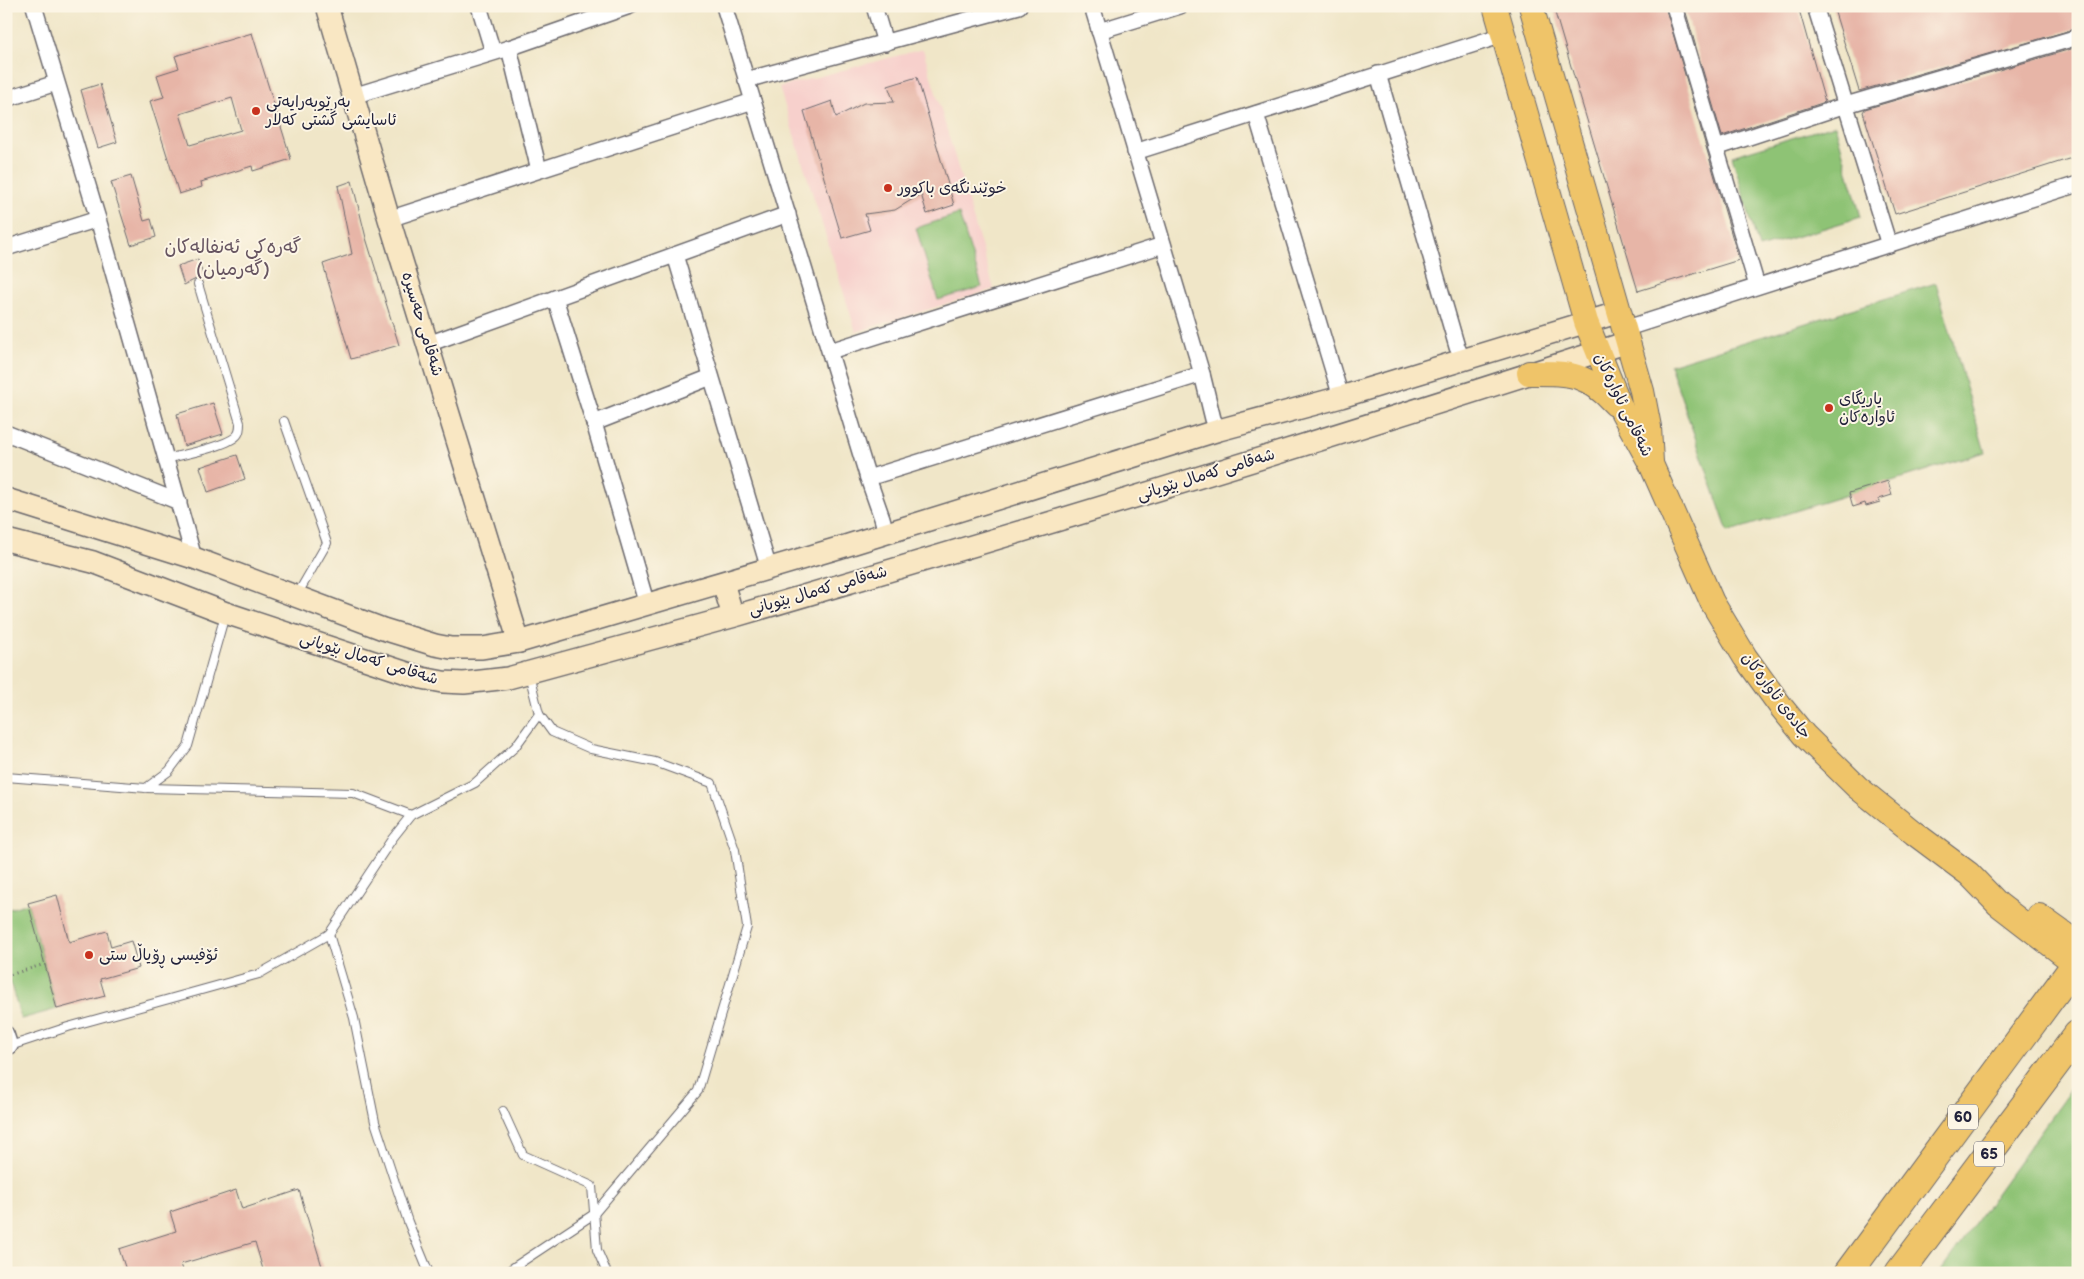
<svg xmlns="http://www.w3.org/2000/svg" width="2084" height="1279" font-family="'Balsamiq Sans','Playpen Sans Arabic',sans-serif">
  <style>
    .built { fill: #f7d0cc }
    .green { fill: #8ec375; stroke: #587258 }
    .building { fill: #e7b5a7; fill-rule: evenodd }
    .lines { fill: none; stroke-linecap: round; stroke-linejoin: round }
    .lane-casing { stroke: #6a676c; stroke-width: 10 }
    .street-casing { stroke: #6a676c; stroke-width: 18 }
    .secondary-casing { stroke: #6a676c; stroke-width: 24 }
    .primary-casing { stroke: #6a676c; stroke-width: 26 }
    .highway-casing { stroke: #6a676c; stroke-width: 30 }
    .path { stroke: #6a676c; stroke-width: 3; stroke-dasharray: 1 4; stroke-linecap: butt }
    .lane { stroke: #fff; stroke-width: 8 }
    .street { stroke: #fff; stroke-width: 15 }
    .secondary { stroke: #f9e7c3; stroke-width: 21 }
    .primary { stroke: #efc469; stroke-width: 24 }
    .highway { stroke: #efc469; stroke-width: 28 }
    .poi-dot { fill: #c8321e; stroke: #fcf5e5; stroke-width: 2 }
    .labels { text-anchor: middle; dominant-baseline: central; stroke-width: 4; stroke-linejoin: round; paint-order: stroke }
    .shield { fill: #fcf5e5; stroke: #63616e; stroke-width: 1 }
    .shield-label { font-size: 15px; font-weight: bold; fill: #22223b }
    .poi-label { font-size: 16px; fill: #22223b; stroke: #fcf5e5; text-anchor: start }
    .street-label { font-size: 16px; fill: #22223b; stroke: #fcf5e5 }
    .quarter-label { font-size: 19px; fill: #675561; stroke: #fcf5e5 }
  </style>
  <rect width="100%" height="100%" fill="#fcf5e5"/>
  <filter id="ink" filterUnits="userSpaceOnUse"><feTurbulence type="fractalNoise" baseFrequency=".02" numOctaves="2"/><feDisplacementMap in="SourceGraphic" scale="10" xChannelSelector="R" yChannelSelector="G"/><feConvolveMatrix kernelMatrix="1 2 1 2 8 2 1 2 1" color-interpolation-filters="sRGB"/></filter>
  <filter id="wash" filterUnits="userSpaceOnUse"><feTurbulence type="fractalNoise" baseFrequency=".0096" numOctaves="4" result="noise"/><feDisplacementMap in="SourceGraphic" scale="20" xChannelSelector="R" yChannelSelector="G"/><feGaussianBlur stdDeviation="1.12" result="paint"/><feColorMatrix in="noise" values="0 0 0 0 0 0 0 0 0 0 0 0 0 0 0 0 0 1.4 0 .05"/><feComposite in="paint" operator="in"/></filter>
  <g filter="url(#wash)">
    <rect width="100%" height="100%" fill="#f0e6c8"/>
    <!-- built -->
    <polygon class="built" points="923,49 994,289 856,332 779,87"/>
    <!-- green -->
    <g class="green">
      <polygon points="1835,125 1861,217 1759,248 1732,156"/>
      <polygon points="959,214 982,287 938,300 916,228"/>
      <polygon points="1936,283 1985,452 1728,532 1670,365"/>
      <polygon points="28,903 57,1009 21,1019 6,968 6,910"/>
      <polygon points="2078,1079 2078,1273 1939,1273"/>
    </g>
    <g id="blocks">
      <!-- building -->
      <g class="building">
        <polygon points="1553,6 1665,6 1739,260 1638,291"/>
        <polygon points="1684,6 1798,6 1825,102 1722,136"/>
        <polygon points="1833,6 2078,6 2078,28 1859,91"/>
        <path d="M252,33L291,159L253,171L252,166L201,182L202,187L179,194L150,101L164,97L157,75L179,68L175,56ZM232,98L241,130L190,145L180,114Z"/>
        <polygon points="2078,47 2078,156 1895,214 1863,112 1865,109"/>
        <polygon points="917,77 954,205 927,214 921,194 895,210 865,214 870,230 842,238 804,111 832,101 836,117 864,103 894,102 888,86"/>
        <polygon points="100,84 117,142 98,148 81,90"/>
        <polygon points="131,176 144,221 151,219 156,237 131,245 111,182"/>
        <polygon points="352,181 366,238 399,345 351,359 323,264 352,254 338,186"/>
        <polygon points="198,259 204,278 196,279 184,285 178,266"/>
        <polygon points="213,403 223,434 184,446 177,414"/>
        <polygon points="237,455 245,479 208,492 200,467"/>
        <polygon points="1888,481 1892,495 1879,499 1880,502 1866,506 1865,503 1853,507 1849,493"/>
        <polygon points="57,895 69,942 107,931 111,947 131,941 139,968 100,979 105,996 57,1009 28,903"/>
        <polygon points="236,1190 242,1209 299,1190 324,1273 264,1273 255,1242 181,1264 184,1273 127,1273 119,1249 176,1231 170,1212"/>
      </g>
    </g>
  </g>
  <g filter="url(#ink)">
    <use href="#blocks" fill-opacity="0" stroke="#6a676c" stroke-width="1"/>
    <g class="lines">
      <defs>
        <g id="lane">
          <polyline points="284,421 327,543 297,595"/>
          <path d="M166,459C181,455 231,446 238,434C240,431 240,426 240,423L198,284"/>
          <polyline points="6,777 146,788 353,793 411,815"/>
          <polyline points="146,788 169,771 188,746 225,615"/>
          <polyline points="329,934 354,1018 375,1122 408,1222 429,1273"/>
          <polyline points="10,1046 68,1027 259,974 329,934 392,839 411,815 475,783 515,747 539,714 529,674"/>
          <polyline points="503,1111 523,1155 592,1186 597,1250 607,1273"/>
          <polyline points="505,1273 594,1214 698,1091 747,927 735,850 712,783 655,762 591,749 552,732 539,714"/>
        </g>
        <g id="street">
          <polyline points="34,6 98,219 194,558"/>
          <polyline points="479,6 493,52"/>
          <polyline points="724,6 868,478 882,518 886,533"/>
          <polyline points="874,6 885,43"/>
          <polyline points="1092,6 1202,374 1213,419 1219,430"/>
          <polyline points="1674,6 1757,286"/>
          <polyline points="1815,6 1889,245"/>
          <polyline points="1099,31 1180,6"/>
          <polyline points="509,48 539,170"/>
          <polyline points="1378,74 1457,347 1463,360"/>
          <polyline points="746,80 1019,6"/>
          <polyline points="353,96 509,48 630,6"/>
          <polyline points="6,99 56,83"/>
          <polyline points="1256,114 1341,397"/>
          <polyline points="1716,148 1846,105 2078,37"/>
          <polyline points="1135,152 1503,35"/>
          <polyline points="389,219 753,101"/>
          <polyline points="6,248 98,219"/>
          <polyline points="675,255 769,569"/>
          <polyline points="555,298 594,423 647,605"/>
          <polyline points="1624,329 2078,184"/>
          <polyline points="428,344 788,214"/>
          <polyline points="830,351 1163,245"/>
          <polyline points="594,423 711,377"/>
          <polyline points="6,433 179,502"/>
          <polyline points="868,478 1202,374"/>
          <polyline points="6,1034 10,1046"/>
        </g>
        <g id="secondary">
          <polyline points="327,6 389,219 519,642"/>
          <polyline points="6,499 194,558 383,629 435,645 451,648 482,648 519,642 845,546 1219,430 1341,397 1620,312"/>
          <path d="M6,540L93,562L226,613L422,678L443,682L464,683L508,678C584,657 660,637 735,616C1034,529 1332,438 1628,342"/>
          <polyline points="723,583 733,616"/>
        </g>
        <g id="primary">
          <polyline points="1495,6 1586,322 1623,413 1651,464 1712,602 1745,657 1782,708 1804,735 1857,787 1914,833 1969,874 1998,904 2076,964"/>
          <polyline points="1531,6 1642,391 1649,427 1651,462"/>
          <path d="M1529,373C1569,373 1586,372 1615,404"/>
          <polyline points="2039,916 2078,944"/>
        </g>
        <g id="highway">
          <polyline points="1848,1273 2078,961"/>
          <polyline points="1899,1273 2078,1034"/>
        </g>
      </defs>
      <!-- lane casing -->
      <use href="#lane" class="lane-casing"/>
      <!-- street casing -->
      <use href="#street" class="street-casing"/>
      <!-- secondary casing -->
      <use href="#secondary" class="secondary-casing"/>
      <!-- primary casing -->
      <use href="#primary" class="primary-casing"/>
      <!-- highway casing -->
      <use href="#highway" class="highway-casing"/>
      <!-- path -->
      <polyline class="path" points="6,976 45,964"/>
      <!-- lane -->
      <use href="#lane" class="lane"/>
      <!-- street -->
      <use href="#street" class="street"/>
      <!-- secondary -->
      <use href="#secondary" class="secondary"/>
      <!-- primary -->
      <use href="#primary" class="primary"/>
      <!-- highway -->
      <use href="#highway" class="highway"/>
    </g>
  </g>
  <!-- markers -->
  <g class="poi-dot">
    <circle cx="256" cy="111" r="5"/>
    <circle cx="888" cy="188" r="5"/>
    <circle cx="1829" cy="408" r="5"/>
    <circle cx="89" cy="955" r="5"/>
  </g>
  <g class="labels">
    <!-- shield labels -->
    <g class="shield">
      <rect x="1948" y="1104.5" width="30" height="25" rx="4"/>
      <rect x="1974" y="1141.5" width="30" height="25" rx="4"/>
    </g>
    <g class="shield-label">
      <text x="1963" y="1117">60</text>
      <text x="1989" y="1154">65</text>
    </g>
    <!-- poi labels -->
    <g class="poi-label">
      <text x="266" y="102">بەڕێوبەرایەتی<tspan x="266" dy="18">ئاسایشی گشتی کەلار</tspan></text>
      <text x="898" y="188">خوێندنگەی باکوور</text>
      <text x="1839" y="399">یاریگای<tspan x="1839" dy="18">ئاوارەکان</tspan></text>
      <text x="99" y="955">ئۆفیسی ڕۆیاڵ ستی</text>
    </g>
    <!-- street labels -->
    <g class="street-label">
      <text transform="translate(422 324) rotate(73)">شەقامی حەسیرە</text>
      <text transform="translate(1623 405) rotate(64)">شەقامی ئاوارەکان</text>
      <text transform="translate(1206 475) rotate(-17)">شەقامی کەمال بێویانی</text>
      <text transform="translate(818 591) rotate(-16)">شەقامی کەمال بێویانی</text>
      <text transform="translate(369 659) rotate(17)">شەقامی کەمال بێویانی</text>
      <text transform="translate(1776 696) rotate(53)">جادەی ئاوارەکان</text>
    </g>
    <!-- quarter labels -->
    <g class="quarter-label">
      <text x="233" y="247">گەرەکی ئەنفالەکان<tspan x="233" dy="22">(گەرمیان)</tspan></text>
    </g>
  </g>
  <!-- margin -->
  <rect width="2084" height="1279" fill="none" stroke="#fcf5e5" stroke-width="25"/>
</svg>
